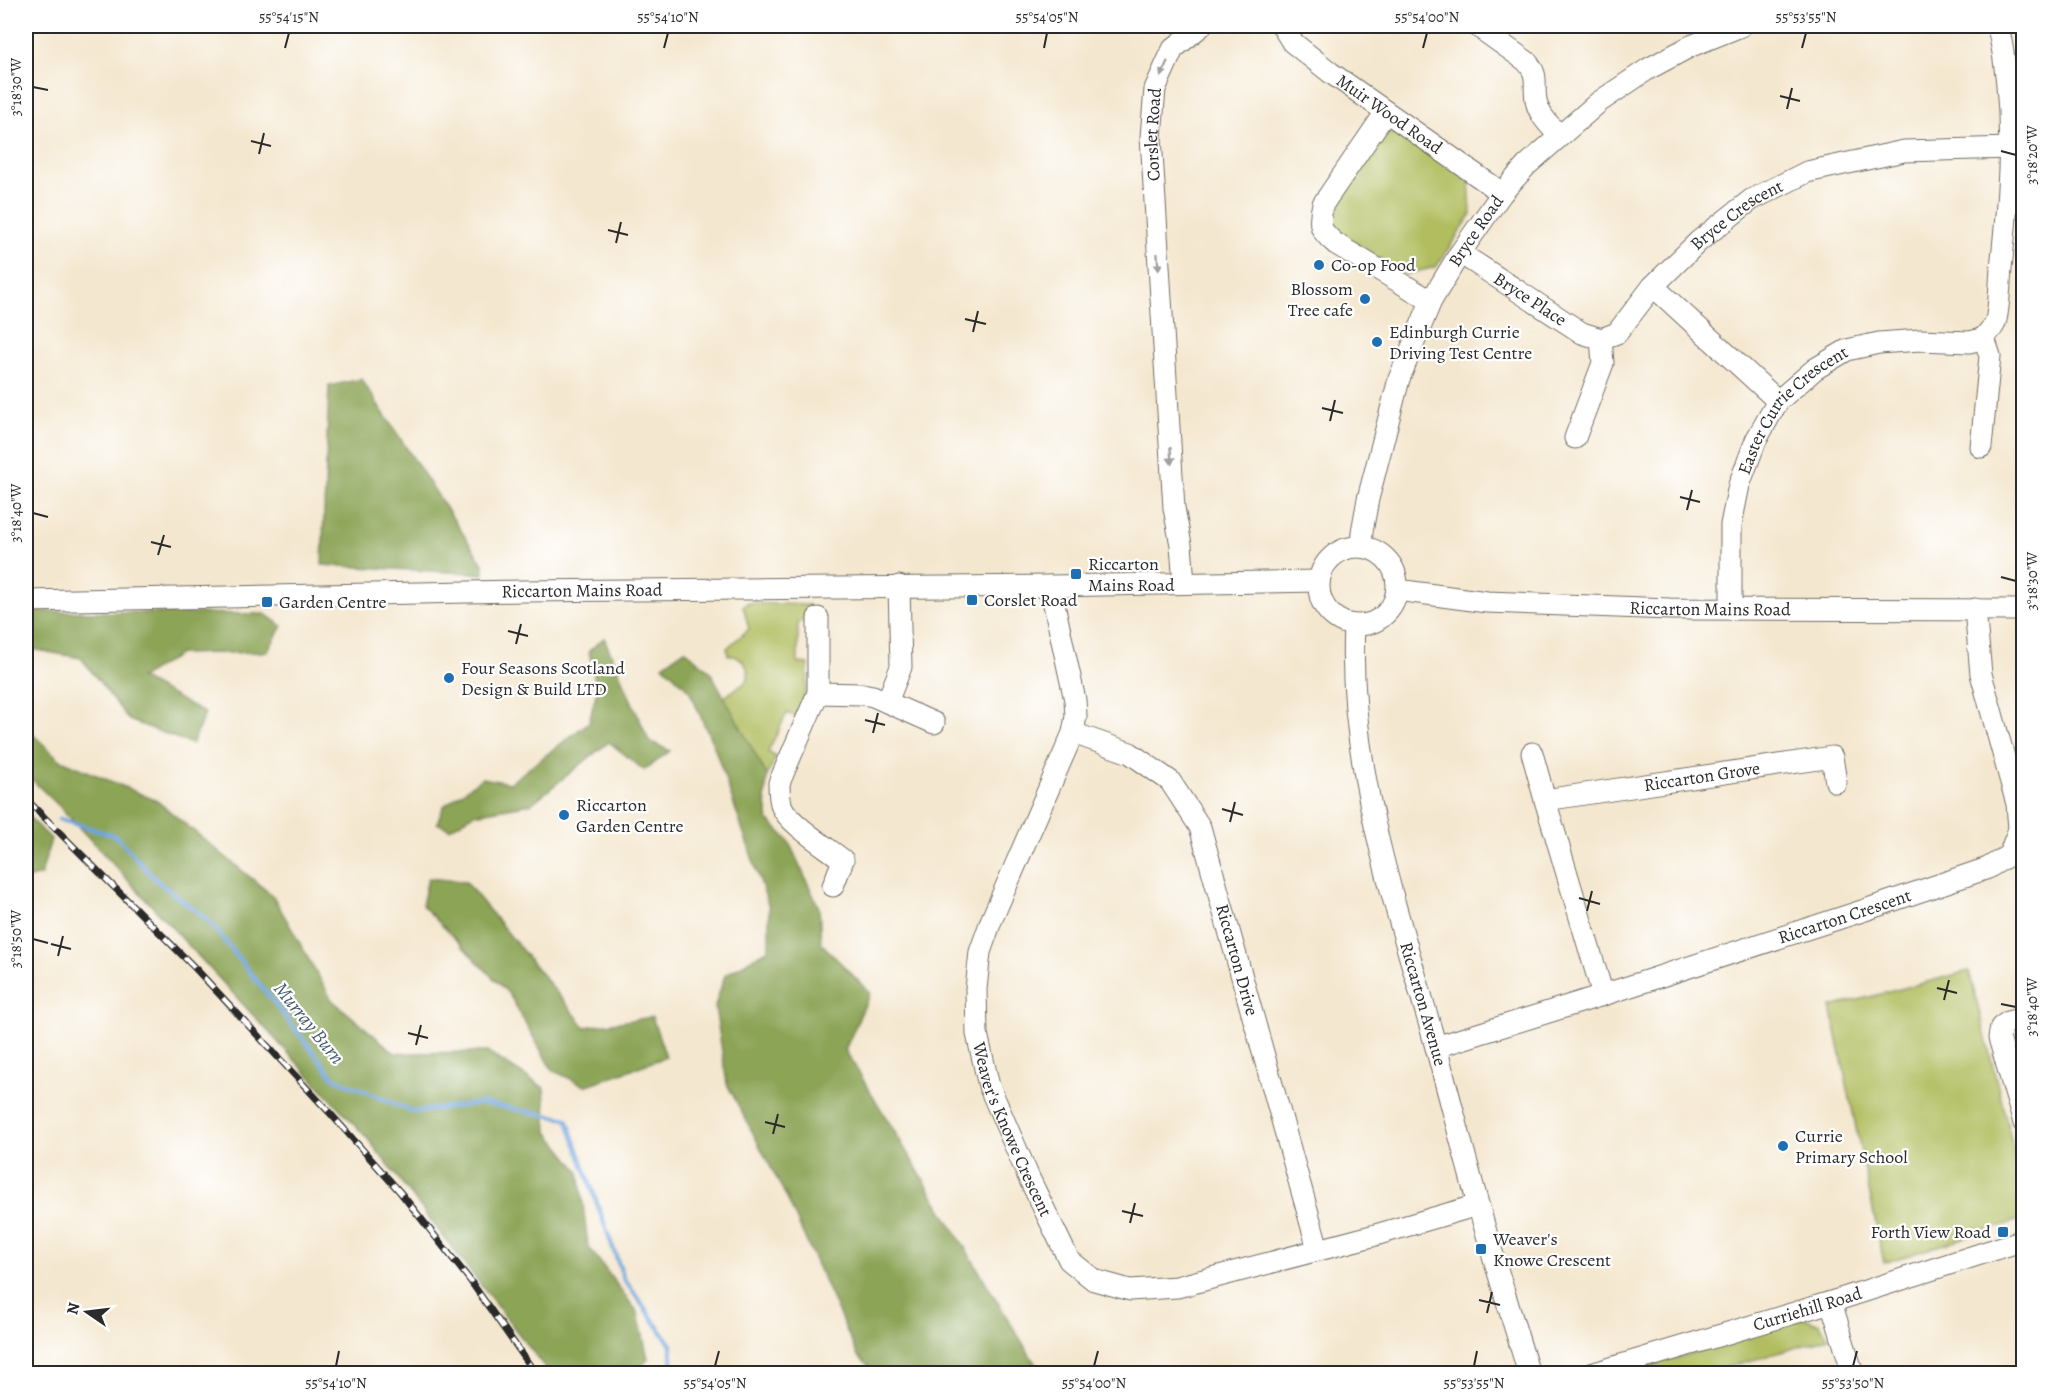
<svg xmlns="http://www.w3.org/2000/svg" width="2049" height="1399" font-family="Alegreya,serif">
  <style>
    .green { fill: #b1bd5f; stroke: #6e7445; stroke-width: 1.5 }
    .forest { fill: #8ca456; stroke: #5c6840; stroke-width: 1.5 }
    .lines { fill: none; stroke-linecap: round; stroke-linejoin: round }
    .stream { stroke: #6fa4dc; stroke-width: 4.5 }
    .minor-casing { stroke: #716d64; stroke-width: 23 }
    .minor { stroke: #fff; stroke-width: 21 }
    .rail-casing { stroke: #2b2b2b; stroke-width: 7 }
    .rail { stroke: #fff; stroke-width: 4.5; stroke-dasharray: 14; stroke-linecap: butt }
    .oneway { fill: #a0a0a0 }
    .ticks { fill: none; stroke: #2b2b2b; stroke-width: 2 }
    .poi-dot { fill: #1f6fb2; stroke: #fff; stroke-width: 2 }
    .labels { text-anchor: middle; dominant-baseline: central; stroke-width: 4.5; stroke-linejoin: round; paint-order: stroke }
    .street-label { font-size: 18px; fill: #2b2b2b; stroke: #fff }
    .poi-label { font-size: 18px; fill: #2b2b2b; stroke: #fff; text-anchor: start }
    .water-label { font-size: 20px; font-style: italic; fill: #465b72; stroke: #fff }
    .neatline { fill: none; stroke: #2b2b2b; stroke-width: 2 }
    .ticks-label { font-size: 15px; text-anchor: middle; fill: #2b2b2b }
  </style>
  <rect width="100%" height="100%" fill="#fff"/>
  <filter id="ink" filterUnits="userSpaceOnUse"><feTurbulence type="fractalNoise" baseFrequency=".0167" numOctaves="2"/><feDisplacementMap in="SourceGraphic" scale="12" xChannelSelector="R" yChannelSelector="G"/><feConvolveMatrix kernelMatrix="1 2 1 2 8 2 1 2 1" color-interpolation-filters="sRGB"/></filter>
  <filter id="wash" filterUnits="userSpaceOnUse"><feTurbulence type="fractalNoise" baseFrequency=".008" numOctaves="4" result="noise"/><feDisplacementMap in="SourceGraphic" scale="24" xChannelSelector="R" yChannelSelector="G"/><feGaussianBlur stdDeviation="1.35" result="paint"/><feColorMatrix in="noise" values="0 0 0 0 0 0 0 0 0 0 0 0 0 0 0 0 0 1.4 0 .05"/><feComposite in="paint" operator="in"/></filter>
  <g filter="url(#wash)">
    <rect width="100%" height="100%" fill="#f4e7cf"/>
    <!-- green -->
    <g class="green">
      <polygon points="1391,133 1405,134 1469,179 1471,215 1436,267 1406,274 1342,235 1333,221 1335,206 1379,136"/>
      <path d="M747,603L809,605V621L798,622V663L809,664L806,691L796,717L787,713L768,752L776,757L767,776L724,698C733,687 757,685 745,664C742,658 736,656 728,655L727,648L749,629L743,606Z"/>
      <polygon points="1969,971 2023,1186 2023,1219 1884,1263 1831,1007"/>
      <polygon points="1805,1318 1820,1324 1829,1338 1718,1370 1718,1373 1624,1374"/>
    </g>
    <!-- forest -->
    <g class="forest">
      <polygon points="361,379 483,564 484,574 322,565 329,386"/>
      <polygon points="26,611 265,614 282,626 267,652 180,654 140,678 205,713 192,744 129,720 81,658 26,648"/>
      <polygon points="604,638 649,741 670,751 644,770 609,742 531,804 474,814 450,829 437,823 444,806 482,778 510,783 589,722 597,690 589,651"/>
      <polygon points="685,650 710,671 767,776 765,798 769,821 788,840 819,908 821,943 870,993 845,1050 1036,1365 1033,1373 876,1373 858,1356 786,1196 727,1084 715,1006 725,975 769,949 769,907 715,749 689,690 663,665"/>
      <polygon points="26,728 59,759 157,801 273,896 332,1000 395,1053 488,1052 544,1088 547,1131 579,1171 588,1246 638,1313 648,1359 635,1373 549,1373 367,1138 60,807 26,774"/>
      <polygon points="26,814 51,839 41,875 26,879"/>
      <polygon points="428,878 466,882 585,1027 652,1017 666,1057 585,1086 552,1070 509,994 422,905"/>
    </g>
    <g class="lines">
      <!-- stream -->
      <polyline class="stream" points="59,819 116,836 156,880 209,921 334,1078 414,1112 482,1103 567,1119 624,1279 671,1345 673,1374"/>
    </g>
  </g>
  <g filter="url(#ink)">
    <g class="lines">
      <defs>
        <g id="minor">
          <path id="s1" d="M1282,26L1292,42L1331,73L1502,193"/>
          <path d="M1477,26L1526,61C1540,76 1533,83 1536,100C1538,114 1550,126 1559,135"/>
          <path d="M1386,112L1323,204C1318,225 1319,230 1336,244L1431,301"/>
          <path id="s2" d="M1460,253L1582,333L1601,339"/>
          <polyline points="1653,286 1778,401"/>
          <path id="s3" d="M1575,438L1603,363L1601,339L1617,333L1653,286L1699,241L1751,200L1807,172L1904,151L2011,148"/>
          <path d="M1981,447L1990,356L1984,338C1987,333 1993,328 1995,323C1999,314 2000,280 2001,268C2010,185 2016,108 1998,26"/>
          <path id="s4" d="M1361,547L1362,532L1368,499L1399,379L1431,301L1460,253L1502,193L1527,165L1599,102L1648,69L1691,46L1741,26"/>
          <circle cx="1358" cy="586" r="39"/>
          <path id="s5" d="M1184,583L1181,545L1174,508L1151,137L1155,89L1173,49L1201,26"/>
          <path id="s6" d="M1050,586L1075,700L1076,716L1073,733L991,921L980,952L976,989L977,1034L989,1086L1029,1178L1069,1260L1094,1280L1130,1290L1177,1287L1372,1236L1478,1205"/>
          <path id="s7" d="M1397,590L1487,602L1670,609L2024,610"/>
          <path id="s8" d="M26,601L522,591L1050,586L1319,581"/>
          <path id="s9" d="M1731,609V525L1739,485L1756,440L1778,401L1815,369L1847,350L1879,343L1920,340L1970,342L1984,338"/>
          <polyline points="818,618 818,693"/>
          <path id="s10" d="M1354,626C1347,763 1395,903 1432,1033C1448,1090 1462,1147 1478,1204C1494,1261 1512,1317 1529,1374"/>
          <polyline points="887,702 901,667 899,586"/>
          <path id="s11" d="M1073,733L1130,753L1170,781L1200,827L1318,1249"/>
          <polyline points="1532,753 1545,800"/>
          <path d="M833,886L843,860C828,848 789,824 782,807C779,799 779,791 779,783L818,693L862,694L873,696L934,723"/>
          <path id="s12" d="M1603,995L1545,800L1832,757L1836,782"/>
          <polyline points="2024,1018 2008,1022 2001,1027 1999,1038 2024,1123"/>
          <path id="s13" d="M1436,1047L1603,995L1865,910L1988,868L2009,855L2019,829L2017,804L1981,674L1975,609"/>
          <polyline points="1831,1302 1853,1374"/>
          <path id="s14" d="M1591,1374L1831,1302L2024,1240"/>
        </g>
      </defs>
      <!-- minor casing -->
      <use href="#minor" class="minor-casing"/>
      <!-- minor -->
      <use href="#minor" class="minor"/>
      <defs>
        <polyline id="rail" points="26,799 195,968 329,1112 400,1192 469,1279 536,1374"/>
      </defs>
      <!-- rail casing -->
      <use href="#rail" class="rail-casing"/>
      <!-- rail -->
      <use href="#rail" class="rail"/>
    </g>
    <!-- one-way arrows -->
    <defs><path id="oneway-solid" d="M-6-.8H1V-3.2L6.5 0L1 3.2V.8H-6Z" transform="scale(1.5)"/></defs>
    <g class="oneway">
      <use href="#oneway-solid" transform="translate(1164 69) rotate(114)"/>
      <use href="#oneway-solid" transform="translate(1158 262) rotate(86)"/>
      <use href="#oneway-solid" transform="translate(1171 456) rotate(86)"/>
    </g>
  </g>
  <!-- ticks -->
  <path class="ticks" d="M285,48L289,33M664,48L668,33M1044,48L1047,33M1423,48L1427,33M1802,48L1806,33M33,87L48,90M1780,96L1800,101M1787,109L1792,88M251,141L271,146M2001,151L2016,155M259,154L264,133M608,230L628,235M616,243L621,222M965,319L986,324M973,332L978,311M1322,408L1343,413M1330,421L1335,400M1680,497L1700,502M1687,510L1692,490M33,513L48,517M151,542L171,547M158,555L164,535M2001,577L2016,581M508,631L528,636M516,644L521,624M865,720L885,725M873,733L878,713M1222,809L1243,815M1230,822L1235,802M1579,898L1600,904M1587,911L1592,891M33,939L48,943M51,944L71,949M58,956L63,936M1937,988L1957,993M1944,1000L1949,980M2001,1004L2016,1007M408,1033L428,1038M416,1045L421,1025M765,1122L785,1127M773,1134L778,1114M1122,1211L1143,1216M1130,1223L1135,1203M1479,1300L1500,1305M1487,1313L1492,1292M336,1366L339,1351M715,1366L719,1351M1094,1366L1098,1351M1474,1366L1477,1351M1853,1366L1857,1351"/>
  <!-- markers -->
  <g class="poi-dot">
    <circle cx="1319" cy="265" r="6"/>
    <circle cx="1365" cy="299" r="6"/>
    <circle cx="1377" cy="342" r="6"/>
    <rect x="1070" y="568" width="12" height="12" rx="3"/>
    <rect x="966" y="594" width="12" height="12" rx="3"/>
    <rect x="261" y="596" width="12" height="12" rx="3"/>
    <circle cx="449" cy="678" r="6"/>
    <circle cx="564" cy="815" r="6"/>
    <circle cx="1783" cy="1146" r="6"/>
    <rect x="1997" y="1226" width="12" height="12" rx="3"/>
    <rect x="1475" y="1243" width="12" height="12" rx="3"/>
  </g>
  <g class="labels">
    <!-- street labels -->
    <g class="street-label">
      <text stroke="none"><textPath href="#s1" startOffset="140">Muir Wood Road</textPath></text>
      <text stroke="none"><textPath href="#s5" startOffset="450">Corslet Road</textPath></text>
      <text stroke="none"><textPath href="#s3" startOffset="291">Bryce Crescent</textPath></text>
      <text stroke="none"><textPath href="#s4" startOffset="340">Bryce Road</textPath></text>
      <text stroke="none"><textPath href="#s2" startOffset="84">Bryce Place</textPath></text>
      <text stroke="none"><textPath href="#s9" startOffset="220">Easter Currie Crescent</textPath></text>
      <text stroke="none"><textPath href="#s8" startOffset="556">Riccarton Mains Road</textPath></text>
      <text stroke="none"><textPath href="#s7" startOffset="314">Riccarton Mains Road</textPath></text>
      <text stroke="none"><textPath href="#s12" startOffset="362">Riccarton Grove</textPath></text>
      <text stroke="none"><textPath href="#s13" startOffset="429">Riccarton Crescent</textPath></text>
      <text stroke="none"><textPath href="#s11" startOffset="302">Riccarton Drive</textPath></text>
      <text stroke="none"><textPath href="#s10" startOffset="386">Riccarton Avenue</textPath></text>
      <text stroke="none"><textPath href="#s6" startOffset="572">Weaver's Knowe Crescent</textPath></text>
      <text stroke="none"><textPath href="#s14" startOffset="226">Curriehill Road</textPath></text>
    </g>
    <!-- poi labels -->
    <g class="poi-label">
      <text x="1331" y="265">Co-op Food</text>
      <text x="1353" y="289" text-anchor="end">Blossom<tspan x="1353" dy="21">Tree cafe</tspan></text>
      <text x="1389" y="332">Edinburgh Currie<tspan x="1389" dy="21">Driving Test Centre</tspan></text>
      <text x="1088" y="564">Riccarton<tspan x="1088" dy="21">Mains Road</tspan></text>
      <text x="984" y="600">Corslet Road</text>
      <text x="279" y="602">Garden Centre</text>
      <text x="461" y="668">Four Seasons Scotland<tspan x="461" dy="21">Design &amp; Build LTD</tspan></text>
      <text x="576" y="805">Riccarton<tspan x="576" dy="21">Garden Centre</tspan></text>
      <text x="1795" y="1136">Currie<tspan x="1795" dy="21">Primary School</tspan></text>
      <text x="1991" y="1232" text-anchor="end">Forth View Road</text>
      <text x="1493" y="1239">Weaver's<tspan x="1493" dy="21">Knowe Crescent</tspan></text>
    </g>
    <!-- water labels -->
    <g class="water-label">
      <text transform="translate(309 1023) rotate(51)">Murray Burn</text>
    </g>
  </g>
  <!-- margin -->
  <rect width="2049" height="1399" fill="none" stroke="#fff" stroke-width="66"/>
  <!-- north arrow -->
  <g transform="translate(87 1312) rotate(284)" stroke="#ffffff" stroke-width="4.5" paint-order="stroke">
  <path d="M0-4.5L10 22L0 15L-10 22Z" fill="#2b2b2b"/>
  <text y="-9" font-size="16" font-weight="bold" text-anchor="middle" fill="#2b2b2b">N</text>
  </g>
  <rect x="33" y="33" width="1983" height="1333" class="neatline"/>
  <g class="ticks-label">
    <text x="289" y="22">55°54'15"N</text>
    <text x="668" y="22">55°54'10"N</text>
    <text x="1047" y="22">55°54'05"N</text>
    <text x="1427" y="22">55°54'00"N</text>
    <text x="1806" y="22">55°53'55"N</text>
    <text transform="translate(16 87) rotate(-90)" y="5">3°18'30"W</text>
    <text transform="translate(2032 155) rotate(-90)" y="5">3°18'20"W</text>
    <text transform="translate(16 513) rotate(-90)" y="5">3°18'40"W</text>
    <text transform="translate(2032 581) rotate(-90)" y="5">3°18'30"W</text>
    <text transform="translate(16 939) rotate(-90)" y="5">3°18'50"W</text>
    <text transform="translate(2032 1007) rotate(-90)" y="5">3°18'40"W</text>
    <text x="336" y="1388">55°54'10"N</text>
    <text x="715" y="1388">55°54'05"N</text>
    <text x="1094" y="1388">55°54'00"N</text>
    <text x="1474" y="1388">55°53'55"N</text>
    <text x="1853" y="1388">55°53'50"N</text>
  </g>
</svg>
